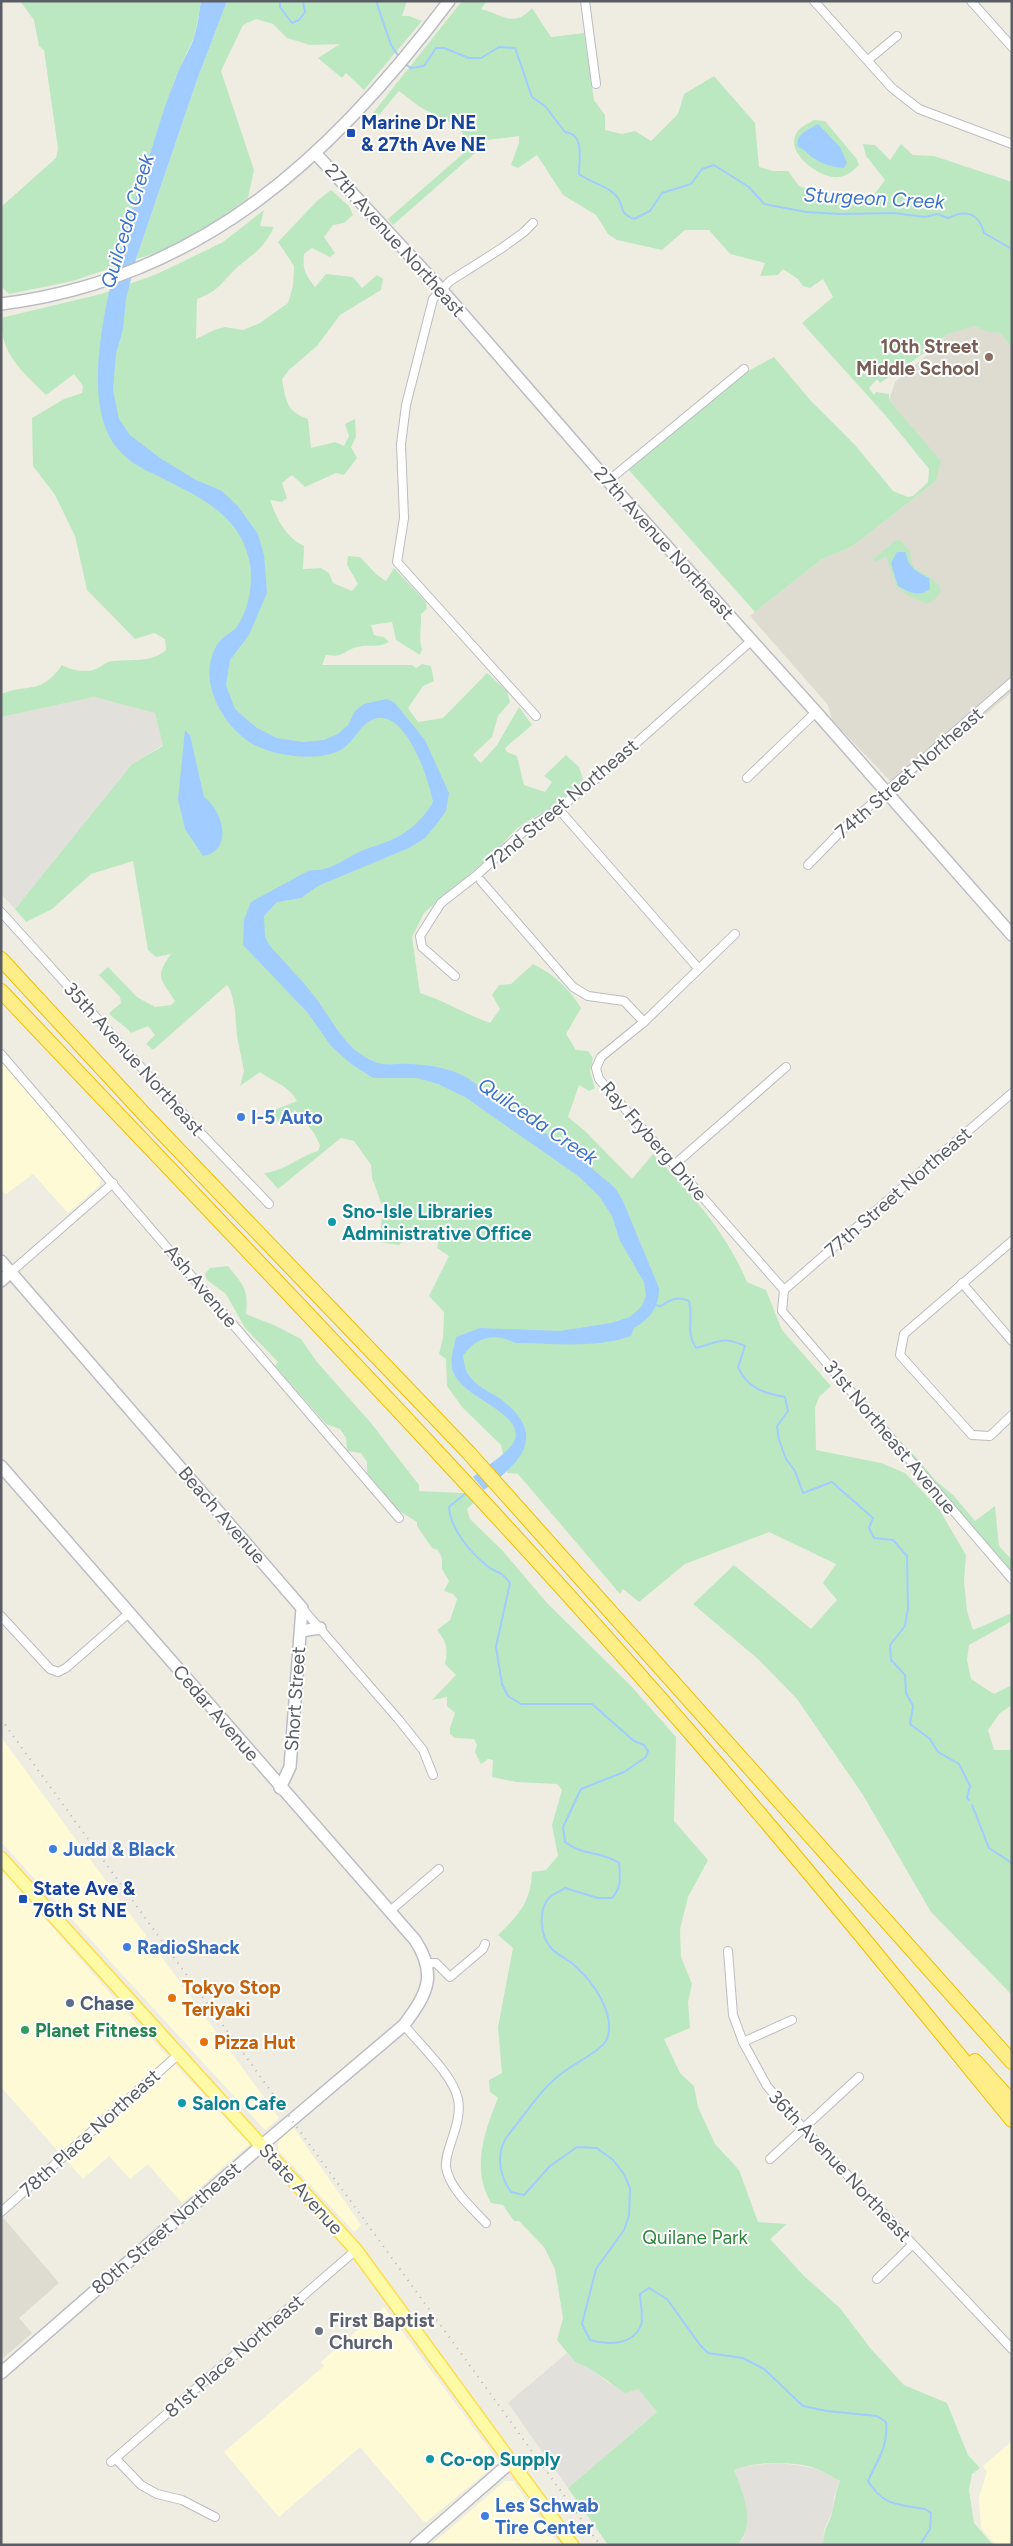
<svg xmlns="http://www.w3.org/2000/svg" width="1013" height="2546" font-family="Figtree,sans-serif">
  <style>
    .commercial { fill: #fffad6 }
    .industrial { fill: #e2e0da }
    .education { fill: #dedcd1 }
    .green { fill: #bce8c1 }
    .water { fill: #a1ccff }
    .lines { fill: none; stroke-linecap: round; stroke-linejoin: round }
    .stream { stroke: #a1ccff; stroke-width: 2 }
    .street-casing { stroke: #babcc2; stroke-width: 10 }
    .secondary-casing { stroke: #bbbdc5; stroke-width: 14 }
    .primary-casing { stroke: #fcdd4e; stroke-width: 15 }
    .highway-casing { stroke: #f0be00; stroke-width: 16 }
    .street { stroke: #fff; stroke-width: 8 }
    .secondary { stroke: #fff; stroke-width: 11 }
    .primary { stroke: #fffaa6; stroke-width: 12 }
    .highway { stroke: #ffed88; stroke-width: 14 }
    .rail { stroke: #b6b7b7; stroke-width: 2; stroke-dasharray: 1 6; stroke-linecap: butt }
    .transit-dot { fill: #1a4fb4; stroke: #fff; stroke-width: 2 }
    .education-dot { fill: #8d6e63; stroke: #fff; stroke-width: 2 }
    .shop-dot { fill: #3f7fe0; stroke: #fff; stroke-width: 2 }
    .culture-dot { fill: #0f9aa8; stroke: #fff; stroke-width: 2 }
    .food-dot { fill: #e8710a; stroke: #fff; stroke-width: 2 }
    .service-dot { fill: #5c6f8a; stroke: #fff; stroke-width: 2 }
    .leisure-dot { fill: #2e9e5b; stroke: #fff; stroke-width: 2 }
    .worship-dot { fill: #6b7280; stroke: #fff; stroke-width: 2 }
    .labels { text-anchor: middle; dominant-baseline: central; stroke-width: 4; stroke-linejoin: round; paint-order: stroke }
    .transit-label { font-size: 19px; font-weight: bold; fill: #164399; stroke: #fff; text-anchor: start }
    .street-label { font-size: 19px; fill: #5a5e64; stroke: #fff }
    .education-label { font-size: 19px; font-weight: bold; fill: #785e54; stroke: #fff; text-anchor: end }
    .shop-label { font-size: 19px; font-weight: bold; fill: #366cbe; stroke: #fff; text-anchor: start }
    .culture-label { font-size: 19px; font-weight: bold; fill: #0d838f; stroke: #fff; text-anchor: start }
    .food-label { font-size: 19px; font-weight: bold; fill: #c56008; stroke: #fff; text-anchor: start }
    .service-label { font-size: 19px; font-weight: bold; fill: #4e5e75; stroke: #fff; text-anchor: start }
    .leisure-label { font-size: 19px; font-weight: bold; fill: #27864d; stroke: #fff; text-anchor: start }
    .park-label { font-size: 19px; fill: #2e873c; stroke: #fff }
    .worship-label { font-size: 19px; font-weight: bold; fill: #5b616d; stroke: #fff; text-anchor: start }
    .water-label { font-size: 20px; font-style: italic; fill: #3b72cc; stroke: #fff }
  </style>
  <rect width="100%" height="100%" fill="#efede2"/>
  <!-- commercial -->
  <g class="commercial">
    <polygon points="1,1061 101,1174 100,1185 68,1213 33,1174 6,1194 1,1189"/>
    <polygon points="1,1737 279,2118 265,2130 1,1842"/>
    <polygon points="1,1868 131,2017 250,2144 182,2203 148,2164 130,2179 109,2156 83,2179 1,2087"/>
    <polygon points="293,2127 361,2225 354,2232 278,2150 278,2142"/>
    <polygon points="384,2307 499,2462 425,2523 360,2447 279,2517 224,2452 324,2366 321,2362"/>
    <polygon points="1012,2441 1012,2545 996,2545 981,2528 979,2497 987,2472 983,2466"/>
    <polygon points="505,2481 513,2481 559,2545 431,2545"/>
  </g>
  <!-- industrial -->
  <g class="industrial">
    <polygon points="94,697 155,713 163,745 132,764 15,909 1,894 1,717"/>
    <polygon points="567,2353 575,2362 592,2370 610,2384 638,2389 657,2412 568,2488 508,2403"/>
    <polygon points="780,2463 815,2468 840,2481 834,2496 833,2510 824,2529 823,2545 737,2545 744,2538 734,2470 744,2466"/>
  </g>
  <!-- education -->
  <g class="education">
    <polygon points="954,318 1000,333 1012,348 1012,692 898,789 832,720 828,705 750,616 821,560 853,546 936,481 940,461 889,400 895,382 942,342"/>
    <polygon points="1,2215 59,2283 19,2318 32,2333 1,2360"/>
  </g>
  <!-- green -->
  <g class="green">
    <polygon points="20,1 201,1 195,35 175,79 114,267 73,281 9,294 1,286 1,207 56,158 58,148 44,50 39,46 34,20"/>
    <path d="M227,1H407L402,16H409L422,21L364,90L346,73L342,78L318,58L340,44L310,45L287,38L273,24L256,19L243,25L221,71L254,170L248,198C215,222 176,249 136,259L197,80Z"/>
    <path d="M462,1H487L481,9C503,14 513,29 532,8L551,37L584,33L594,100L605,115V130L622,134L635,131L651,141L678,114L684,94L714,76L755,123L759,167L773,171H788L799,186L813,191L830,196H873L885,180L866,156L863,144L875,145L890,160L901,144L913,155L934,156L1012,182V348L1000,333L988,332L975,326L947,334L936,345L880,383L877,379L869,388L874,395L876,392L889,394V400L941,461L936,481L853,546L821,560L755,612L628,469L739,376L774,357L811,401L855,445L893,491L908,497L913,496L928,482L929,469L886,416L802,323L833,297L823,279L810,288L803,286L798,279L783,269L778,275L760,276L765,263L730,254L709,230H685L662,250L617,240L608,234L596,215L563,195L537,155L518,168L511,165L519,143V136L487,140L486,152L475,153L393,225L388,219L465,152L466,141L460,128L420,107L399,91L374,121L369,118Z"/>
    <path d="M814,120L825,121L856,158L859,165C853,171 847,176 839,177C821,180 785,153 796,134C799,127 807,124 814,120Z"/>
    <path d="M331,190L349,206L353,215L344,223L333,225L324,237L335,253L330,257L312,248L304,254C302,269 306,275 315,287L326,274L353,277L362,288L377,275L383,279L381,290L340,315L317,346L289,370L282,379C286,401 286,411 308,419L311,448L335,442L344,446L349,436L345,424L355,419L356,437L351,447L357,458L344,475L336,473L305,487L292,475L282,483L287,498L282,502L270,500C277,519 285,537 304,546L303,569L321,568L329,573L333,583L352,591L358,584L347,565L348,556L360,557L377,575L386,581L394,568L426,602L427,609L421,614C422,627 418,637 422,649L420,655L396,640L392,622L371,625L374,635L384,637L389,642C380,648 367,644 357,647C344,650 345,658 326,655L322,665H412L416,668L422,664L431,666L434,681L423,686L408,708L418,722L443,718L487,673L507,691L510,702L498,716L492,737L473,755L481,763L497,745L519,707L532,725L505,748L507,752L517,756L524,785L545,792L552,782L544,776L566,755L579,767L584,782L550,808L517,828L490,857L424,913L412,937L420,993C445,1001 465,1014 490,1023L500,1009L492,995L499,985L511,984L533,964C552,973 570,989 581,1008L566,1034L576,1050L588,1051L593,1058L590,1072L595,1088L589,1091L579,1085L568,1117L585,1131L632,1179L653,1154C689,1190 728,1235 747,1282L766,1290L782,1330L831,1386L819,1397L815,1408L816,1450L881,1463L905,1473L939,1509L966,1555L964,1581L967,1611L973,1630L1012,1613V1621L969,1645L967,1660L971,1679L994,1694L1012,1685V1705L1000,1713L988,1730L994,1750H1012V1995L931,1912L863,1795L797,1699L759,1660L693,1604L734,1565L811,1629L837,1600L823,1583L836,1564L769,1532L685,1564L639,1602L623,1589L620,1594L518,1474L507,1473L501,1445L462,1407L447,1386L446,1359L439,1354L443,1338L444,1312L429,1296L449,1256L437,1248L439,1240L428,1230L412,1233L399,1245L379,1242L383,1208L372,1178L371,1165L354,1141L341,1138L278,1189L264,1173C285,1171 298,1157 318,1151L320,1145L314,1133L295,1110L281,1124L277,1121L272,1111L297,1101C288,1085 275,1083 260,1072L240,1086L244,1071L237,1036L235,1010L231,991L227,985L153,1050L146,1044L155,1035L148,1026L131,1033C124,1024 116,1022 109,1013L121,1003L120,997L99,975L108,967L137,997L155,1007L171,1005L175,1001C161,979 154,977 171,954L156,957L148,950L133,861L91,874L52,909L26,922L15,909L132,764L163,746L155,713L94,697L1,717V694C29,683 41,695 62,665C69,670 87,673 96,669C101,667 107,661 113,661C132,659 151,663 166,650L165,639L154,633L135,639L87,590L75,536L55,495L33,466L32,418L64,399L82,393L83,386L74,374L46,395C21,370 1,355 1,318L101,294L157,274L223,242L264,210L260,226L274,227C263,249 258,250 240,265C222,280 222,290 197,299L196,339L214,330L225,327L243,330L260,323L288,303L293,286L294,266L278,242L317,201Z"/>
    <path d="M896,540L901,541C903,543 907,547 909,550C912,556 909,562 915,568C927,577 959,588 927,604L907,595L896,585L886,556L876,562L873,559Z"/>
    <path d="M228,1266C243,1285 249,1289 246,1314L274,1325L301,1339L317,1362L371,1423L419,1485V1491L483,1494L467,1509L470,1519L503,1551L547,1603L631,1686L676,1737L674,1821L708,1860L688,1897L680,1929L681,1957L692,1984L688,2002L690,2028L664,2039L680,2073L694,2086L698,2107L715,2144L739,2170L758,2222L787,2224L770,2239L804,2276L840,2308L871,2349L904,2385L947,2403L968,2455L980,2468L972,2474L969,2490L974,2523L993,2545H823C824,2525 830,2524 833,2509C835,2499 836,2491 840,2481C832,2477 823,2471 815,2468C794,2461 753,2461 734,2470C743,2493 757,2525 737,2545H608L568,2488L657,2412L638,2389L625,2393L592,2370L575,2362L557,2340L563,2318L555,2269L544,2247L519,2221H514L503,2205L491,2203C471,2168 484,2133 498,2098L490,2092L489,2080L502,2073L498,2027L513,1948L498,1935C519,1915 531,1901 532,1872L546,1870L558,1856L552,1825L562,1790L557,1784L516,1782L492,1777L493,1760L488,1759L481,1764L475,1752L477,1745L474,1739L455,1738L450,1734V1728L455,1713L447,1706V1697L432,1700L456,1675L445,1664C448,1649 447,1642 437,1630L450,1620L457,1599L453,1594L444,1591L449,1581L442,1569V1558L438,1550L432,1548L417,1526V1522L396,1509L367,1473V1462L361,1453L347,1451L346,1438L340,1429L326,1424L275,1366L278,1362L245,1328L226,1294L207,1280L205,1274L210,1268Z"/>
    <polygon points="890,1432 916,1457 935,1480 954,1496 975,1521 995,1506 999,1546 1012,1560 1012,1578"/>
  </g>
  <!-- water -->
  <g class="water">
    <path d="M201,1H227L197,80L136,259L126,299L123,329L116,354L113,390L119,419L130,435L160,458L196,480L222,491L237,505L258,534L264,555L267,593L249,635L230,660L226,685L235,709L257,728L277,738L303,742L324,740L338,734L348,725L355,711L364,704L386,699L394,702L425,740L449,793L446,811L436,825L425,838L409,848L318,886L301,898L277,902L264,916L265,937L270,946C285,963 301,979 315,997C333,1020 344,1049 373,1061C385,1067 398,1063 410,1064C438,1065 464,1071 483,1090L575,1154L615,1188L623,1201L659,1288C659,1307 650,1319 634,1328L631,1336C595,1349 553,1343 515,1343C495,1332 475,1337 463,1356C464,1361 465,1370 468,1374C475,1386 491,1392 502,1400C548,1436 521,1462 484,1490L473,1477C483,1468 512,1451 515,1439C522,1410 458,1398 452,1368C450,1358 454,1347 456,1337L480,1328L560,1331L611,1323L630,1317L641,1307L646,1296L644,1282L620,1241L612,1216L599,1196L578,1176L465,1097L438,1084L417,1078H373L351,1064L331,1046L308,1013L243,945L244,920L251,902L310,870C330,872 344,859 361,851C376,845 394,841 407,831C418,823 426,814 433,802C429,780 408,715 379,718C361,720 356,741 342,749C320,763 272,756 251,743C220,723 195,676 219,642C223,636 231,633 236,628C249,610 253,585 250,564C241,514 199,497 158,476C143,469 128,462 117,448C69,390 124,234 145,169C155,140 163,109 175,80C180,64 191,50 195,34C198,24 199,12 201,1Z"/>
    <path d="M818,124L840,147L847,163L844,168C834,167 823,165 815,159C808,155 806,150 798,147C795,134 808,130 818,124Z"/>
    <path d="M897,552H906C907,567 917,572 929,578L930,589C919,598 909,592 898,586L891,563Z"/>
    <path d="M185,730L190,735L204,797C223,810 234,851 203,856L185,829L178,799Z"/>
  </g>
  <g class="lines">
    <!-- stream -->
    <g class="stream">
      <polyline points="280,1 280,7 292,23 299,20 305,12 303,1"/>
      <polyline points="376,1 391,45 399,57"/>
      <path d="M405,64L411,68L424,66L436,48H444L469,58H481L499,47L515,48L532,97L545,106L565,132C585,134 579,159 579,174C590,183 610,186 618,198C625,209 618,212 634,219L650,211L662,193L691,184L702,169L714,165L749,187L764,204L806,212L840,214L893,213L925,217L937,214L948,218C966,209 979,213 984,233L1012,249"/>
      <path d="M655,1305L661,1306C671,1299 677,1296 689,1301C694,1320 685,1331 696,1348C717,1343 722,1335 745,1346L738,1367C747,1388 763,1393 785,1397L788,1411L777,1426L779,1440L786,1459L795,1471L803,1493L832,1482L873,1518L869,1528L874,1538L893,1540L907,1556L908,1608L905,1626L890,1645L891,1660L905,1675L906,1693L913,1706L910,1724L930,1739L938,1752L959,1764L970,1786L967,1798L969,1800"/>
      <path d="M466,1493L449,1507C450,1528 470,1552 486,1565C496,1574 500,1569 510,1583L496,1647L502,1684L508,1696L521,1704H592L634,1741L644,1745L648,1751L646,1757L624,1772L581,1789L563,1827L565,1842C583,1856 601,1851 619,1863C620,1877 622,1887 612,1898H598L565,1888C561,1891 553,1894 549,1898C538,1910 540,1936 551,1948C557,1955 568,1959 575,1966C593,1982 616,2013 607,2039C604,2049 572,2065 562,2073C544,2087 531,2105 517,2124C513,2130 506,2136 504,2142C496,2159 501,2178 511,2192L524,2195L550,2166L577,2147L597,2148L613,2160L624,2174L630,2188L629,2216L624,2230L596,2269L582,2324L590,2340C606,2345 633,2346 641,2325C644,2318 640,2303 640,2294L649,2288L667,2299L700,2345L708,2353L743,2358L764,2369L803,2406L827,2411L877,2416L886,2422C888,2449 878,2458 868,2481C884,2507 898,2504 925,2509L931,2513L930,2529L920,2545"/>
      <polyline points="972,1805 989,1848 1012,1863"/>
    </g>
    <defs>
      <g id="street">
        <polyline points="585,1 596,84"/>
        <polyline points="814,1 892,88 919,109 1012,144"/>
        <polyline points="971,1 1012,47"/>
        <polyline points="868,60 897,36"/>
        <polyline points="533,223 524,232 502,248 450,281 433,299 406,405 401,444 404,518 397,562 536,716"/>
        <polyline points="608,481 744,369"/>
        <polyline points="747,778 816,712"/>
        <polyline points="562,813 698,968"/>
        <polyline points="808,865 844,828 1012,682"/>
        <polyline points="481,881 573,987 588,996 624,1001 644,1022"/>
        <polyline points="1,912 197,1129 269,1204"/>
        <polyline points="735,934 644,1022 601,1057 596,1068 599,1079 784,1290"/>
        <polyline points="455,976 422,947 420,936 441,903 477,875 524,831 558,809 597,778 752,640"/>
        <polyline points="1,1054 399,1518"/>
        <polyline points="674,1165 786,1067"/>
        <polyline points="1012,1241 904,1334 900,1355 972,1435 990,1436 1012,1415"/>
        <polyline points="11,1272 113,1183"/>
        <polyline points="962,1283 1012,1341"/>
        <polyline points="784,1290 782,1311 1012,1579"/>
        <polyline points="784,1290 1012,1093"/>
        <polyline points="302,1608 399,1720 423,1750 433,1775"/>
        <polyline points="1,1616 50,1669 58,1672 66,1668 129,1613"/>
        <polyline points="390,1911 439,1869"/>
        <polyline points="728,1951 733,2015 743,2042 767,2086 803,2128 1012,2349"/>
        <polyline points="427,1963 436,1963 450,1977 483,1949 485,1944"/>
        <path d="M404,2025C420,2045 453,2075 458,2099C463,2124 444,2150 446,2167C449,2188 472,2208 486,2223"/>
        <polyline points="743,2042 792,2020"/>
        <polyline points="770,2159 859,2077"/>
        <polyline points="1,2212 179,2054"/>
        <polyline points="877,2279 912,2245"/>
        <polyline points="116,2459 141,2485 157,2494 182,2500 215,2517"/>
        <polyline points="111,2462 356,2250"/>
      </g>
      <g id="secondary">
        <polyline points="315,153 441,289 608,481 816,712 1012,935"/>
        <path d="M1,304C201,279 333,156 449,1"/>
        <polyline points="1,1261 302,1608 290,1767 280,1788"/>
        <polyline points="1,1281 11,1272"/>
        <path d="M1,1466L415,1940C438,1975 427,1994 404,2025L261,2146L1,2373"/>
        <polyline points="301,1631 320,1628"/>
        <polyline points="416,2545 511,2462"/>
      </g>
      <polyline id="primary" points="1,1858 356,2250 572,2545"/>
      <g id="highway">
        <polyline points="1,959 145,1115 468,1452 1012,2062"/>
        <path d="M1,991C238,1242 480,1489 706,1751C810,1872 911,1996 1012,2120"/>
        <polyline points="975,2061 1012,2102"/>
      </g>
    </defs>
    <!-- street casing -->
    <use href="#street" class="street-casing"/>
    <!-- secondary casing -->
    <use href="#secondary" class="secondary-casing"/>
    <!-- primary casing -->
    <use href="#primary" class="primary-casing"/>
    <!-- highway casing -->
    <use href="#highway" class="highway-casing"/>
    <!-- street -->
    <use href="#street" class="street"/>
    <!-- secondary -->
    <use href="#secondary" class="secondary"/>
    <!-- primary -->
    <use href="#primary" class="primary"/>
    <!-- highway -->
    <use href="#highway" class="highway"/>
    <!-- rail -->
    <polyline class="rail" points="1,1719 600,2545"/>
  </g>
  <!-- markers -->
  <g class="transit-dot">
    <rect x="346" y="128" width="10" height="10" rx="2.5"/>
    <rect x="18" y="1894" width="10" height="10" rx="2.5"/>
  </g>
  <circle class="education-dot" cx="989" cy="357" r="5"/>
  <g class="shop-dot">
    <circle cx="241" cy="1117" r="5"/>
    <circle cx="53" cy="1849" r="5"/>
    <circle cx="127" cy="1947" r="5"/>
    <circle cx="485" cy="2516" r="5"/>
  </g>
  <g class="culture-dot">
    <circle cx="332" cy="1222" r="5"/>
    <circle cx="182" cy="2103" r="5"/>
    <circle cx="430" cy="2459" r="5"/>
  </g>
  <g class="food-dot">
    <circle cx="172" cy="1998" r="5"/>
    <circle cx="204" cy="2042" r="5"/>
  </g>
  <circle class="service-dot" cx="70" cy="2003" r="5"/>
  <circle class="leisure-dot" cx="25" cy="2030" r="5"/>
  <circle class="worship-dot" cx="319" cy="2331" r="5"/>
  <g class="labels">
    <!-- transit labels -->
    <g class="transit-label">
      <text x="361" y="122">Marine Dr NE<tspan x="361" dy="22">&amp; 27th Ave NE</tspan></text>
      <text x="33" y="1888">State Ave &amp;<tspan x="33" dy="22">76th St NE</tspan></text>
    </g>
    <!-- street labels -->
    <g class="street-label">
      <text transform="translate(395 240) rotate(48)">27th Avenue Northeast</text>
      <text transform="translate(664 543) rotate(48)">27th Avenue Northeast</text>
      <text transform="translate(909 773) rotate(-41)">74th Street Northeast</text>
      <text transform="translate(562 804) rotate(-40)">72nd Street Northeast</text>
      <text transform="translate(134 1059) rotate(48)">35th Avenue Northeast</text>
      <text transform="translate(654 1141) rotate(49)">Ray Fryberg Drive</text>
      <text transform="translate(898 1192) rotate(-41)">77th Street Northeast</text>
      <text transform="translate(201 1286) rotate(50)">Ash Avenue</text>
      <text transform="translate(890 1437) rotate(50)">31st Northeast Avenue</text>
      <text transform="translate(222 1515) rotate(49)">Beach Avenue</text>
      <text transform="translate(295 1699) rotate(-86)">Short Street</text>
      <text transform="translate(216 1713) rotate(49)">Cedar Avenue</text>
      <text transform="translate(90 2133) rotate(-42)">78th Place Northeast</text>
      <text transform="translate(840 2166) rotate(47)">36th Avenue Northeast</text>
      <text transform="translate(301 2189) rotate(48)">State Avenue</text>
      <text transform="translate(166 2228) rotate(-41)">80th Street Northeast</text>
      <text transform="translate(234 2356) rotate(-41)">81st Place Northeast</text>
    </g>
    <!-- education labels -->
    <g class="education-label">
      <text x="979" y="346">10th Street<tspan x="979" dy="22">Middle School</tspan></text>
    </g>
    <!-- shop labels -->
    <g class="shop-label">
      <text x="251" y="1117">I-5 Auto</text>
      <text x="63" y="1849">Judd &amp; Black</text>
      <text x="137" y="1947">RadioShack</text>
      <text x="495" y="2505">Les Schwab<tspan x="495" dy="22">Tire Center</tspan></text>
    </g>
    <!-- culture labels -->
    <g class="culture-label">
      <text x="342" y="1211">Sno-Isle Libraries<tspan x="342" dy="22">Administrative Office</tspan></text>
      <text x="192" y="2103">Salon Cafe</text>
      <text x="440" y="2459">Co-op Supply</text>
    </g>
    <!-- food labels -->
    <g class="food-label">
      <text x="182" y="1987">Tokyo Stop<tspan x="182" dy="22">Teriyaki</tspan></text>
      <text x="214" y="2042">Pizza Hut</text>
    </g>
    <!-- service labels -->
    <g class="service-label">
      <text x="80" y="2003">Chase</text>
    </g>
    <!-- leisure labels -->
    <g class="leisure-label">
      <text x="35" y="2030">Planet Fitness</text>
    </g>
    <!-- park labels -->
    <g class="park-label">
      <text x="695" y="2237">Quilane Park</text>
    </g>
    <!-- worship labels -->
    <g class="worship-label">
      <text x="329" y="2320">First Baptist<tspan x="329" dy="22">Church</tspan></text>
    </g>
    <!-- water labels -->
    <g class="water-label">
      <text transform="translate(874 198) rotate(3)">Sturgeon Creek</text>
      <text transform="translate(127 221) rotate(-73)">Quilceda Creek</text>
      <text transform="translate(538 1121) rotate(34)">Quilceda Creek</text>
    </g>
  </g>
  <!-- border -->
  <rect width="1013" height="2546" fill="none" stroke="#5a5e64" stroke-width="5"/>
</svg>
